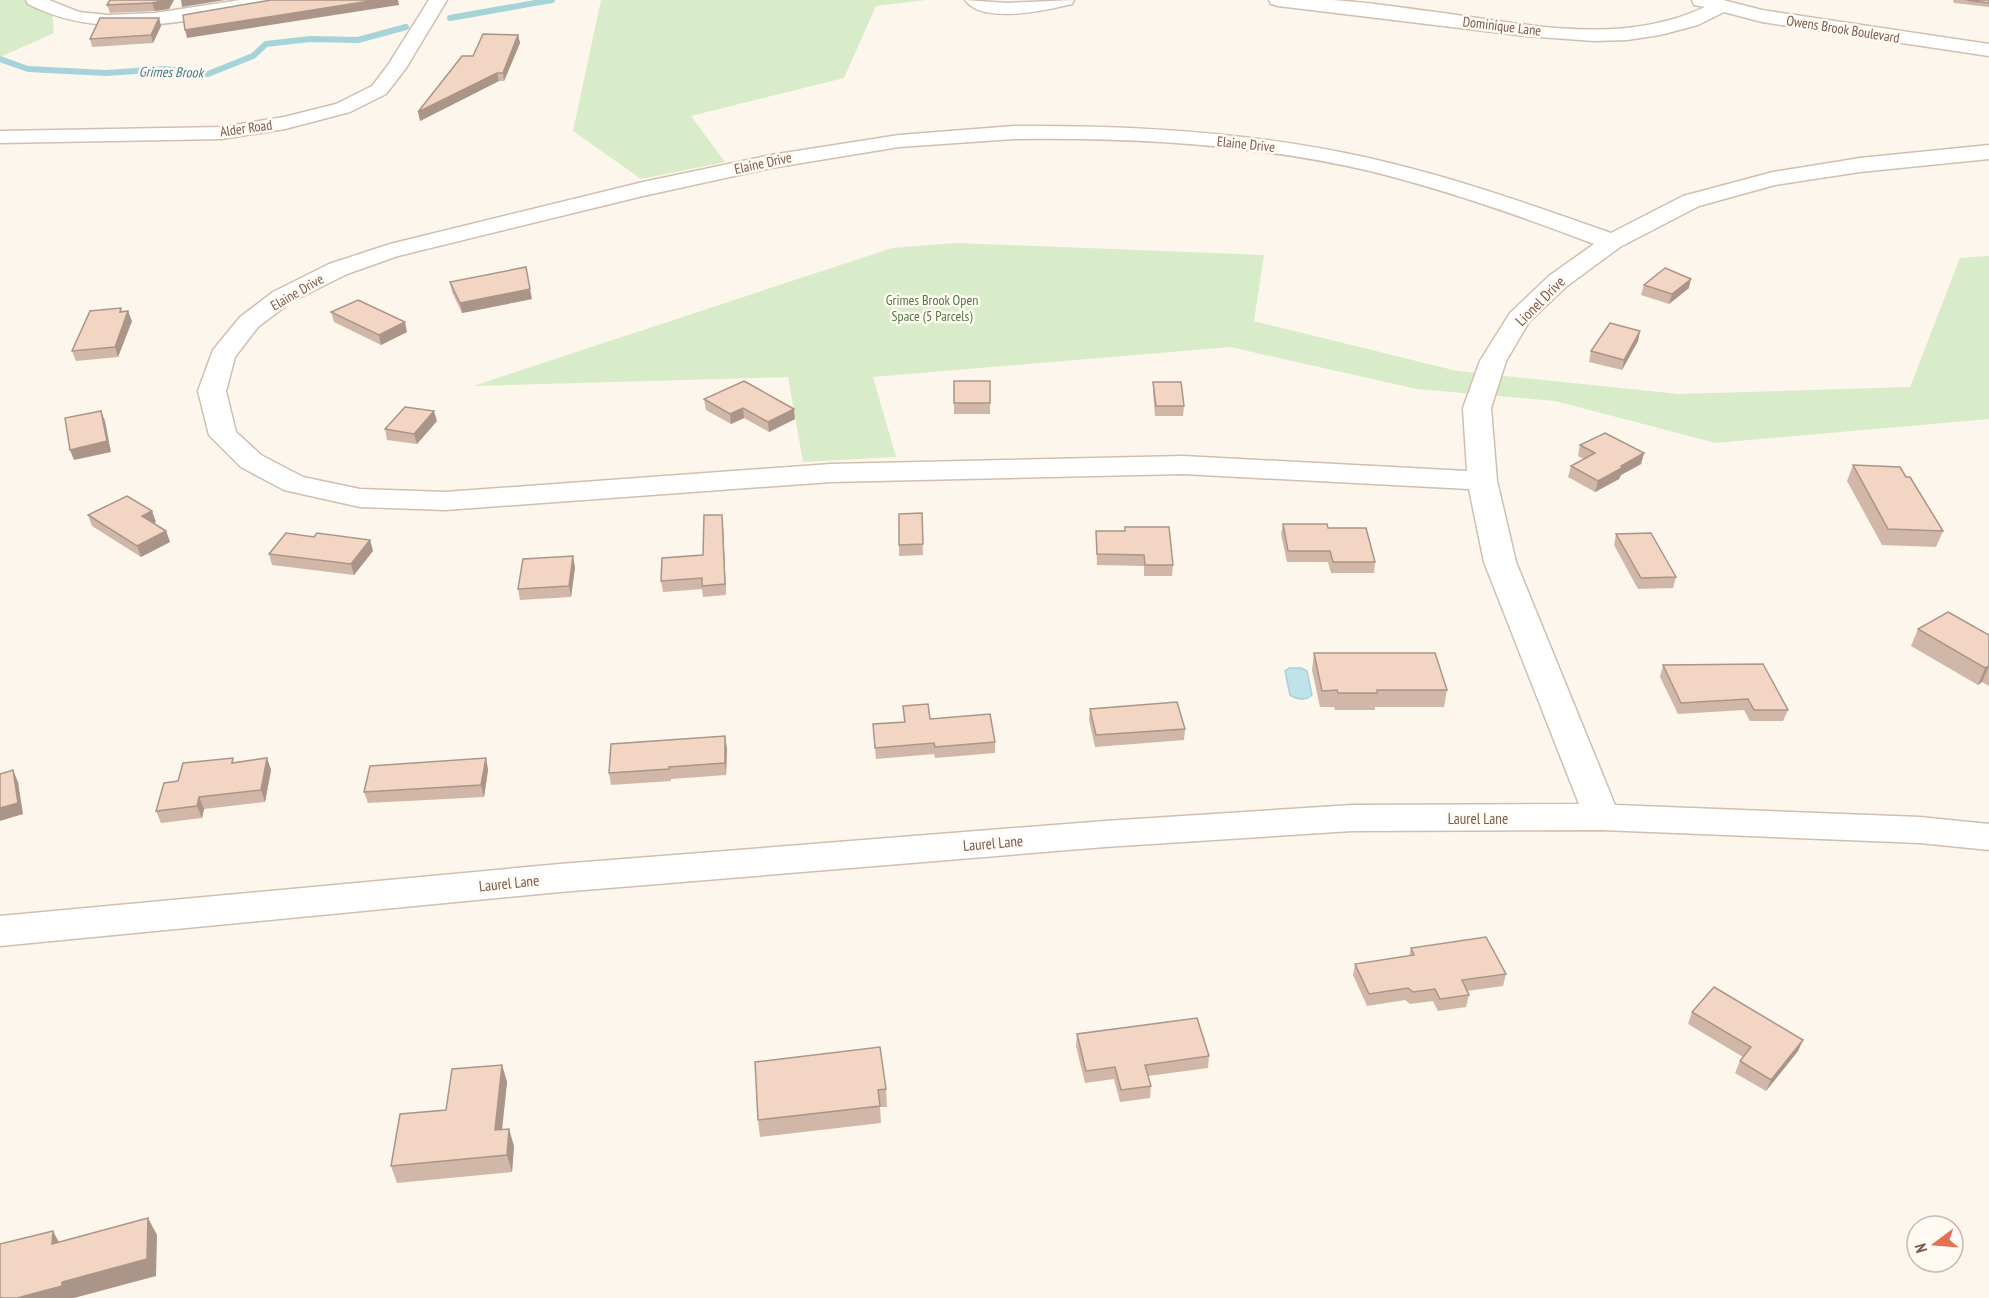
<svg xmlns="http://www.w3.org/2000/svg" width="1989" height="1298" font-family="'PT Sans Narrow',sans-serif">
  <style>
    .green { fill: #d8ecc9 }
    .water { fill: #bfe3e8; stroke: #a5d3da; stroke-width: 1.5 }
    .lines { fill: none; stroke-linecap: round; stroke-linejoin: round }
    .stream { stroke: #a5d3da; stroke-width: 6 }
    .minor-casing { stroke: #d1beb0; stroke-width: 3 }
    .minor { fill: #fff; fill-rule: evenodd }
    .wall { fill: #d1b7a8 }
    .shaded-wall { fill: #aa9588 }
    .building { fill: #f3d5c3; stroke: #aa9588; stroke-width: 1.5 }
    .labels { text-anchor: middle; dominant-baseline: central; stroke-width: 5; stroke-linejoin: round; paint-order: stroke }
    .far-street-label { font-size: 14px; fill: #7a5c4d; stroke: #fffaf3 }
    .far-water-label { font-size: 14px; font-style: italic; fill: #437c86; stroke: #fffaf3 }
    .far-park-label { font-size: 14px; fill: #537a41; stroke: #fffaf3 }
    .street-label { font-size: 15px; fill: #7a5c4d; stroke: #fffaf3 }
  </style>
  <rect width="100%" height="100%" fill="#fdf6ec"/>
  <!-- green -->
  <g class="green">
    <polygon points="0,0 51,0 54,33 0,57"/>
    <polygon points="601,0 926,0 876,6 844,78 691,116 725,162 641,179 573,131"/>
    <polygon points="956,243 1264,255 1254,321 1457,371 1679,394 1910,387 1960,258 1989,256 1989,419 1716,443 1555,401 1417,389 1230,347 873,377 896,457 803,462 788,377 473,386 892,248"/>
  </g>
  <!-- water -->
  <path class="water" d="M1289,668H1301L1307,671L1312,695C1305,701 1298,700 1290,695L1285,671Z"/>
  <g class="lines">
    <!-- stream -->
    <g class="stream">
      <polyline points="450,18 552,0"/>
      <polyline points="0,59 28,69 106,73 165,69 208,74 253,56 266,44 310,39 358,40 406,27"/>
    </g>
    <defs>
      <g id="minor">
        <path d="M26,0H49L79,12L108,15L155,13L240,0H282L280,4L273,6C192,19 106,44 28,4Z"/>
        <polygon points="429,0 447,0 406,68 386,94 350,112 285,129 222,139 0,143 0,131 222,127 284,117 336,104 372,86 388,65"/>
        <path d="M965,0L1007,3L1074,0L1072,4C1047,10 982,25 965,0Z"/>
        <path d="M1269,0C1290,0 1311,0 1332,0C1367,2 1402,8 1436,12C1525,24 1620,47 1705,7L1694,5L1692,0H1723L1762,10L1989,44V56L1762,22L1724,12L1698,25L1660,35L1627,40L1594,41L1526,36L1278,6L1271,4Z"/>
        <path d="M1014,126C1124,125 1236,131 1345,153C1435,171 1524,202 1611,233L1683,196L1773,172L1860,158L1989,145V159L1860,172L1775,185L1699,206L1620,247L1567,286L1529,322L1506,361L1491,408L1497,481L1516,562L1615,805L1920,817L1989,824V850L1920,843L1602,830L1352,831L1105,847L560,892L0,946V916L560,864L1105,821L1352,805L1579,804L1484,562L1469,489L1183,474L831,482L445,510L360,507L284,490L241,467L209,435L198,391L213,350L240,317L273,292L329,264L390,244L643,182L771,155L899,135ZM1014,139C1132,137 1254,144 1370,171C1446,190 1521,216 1594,244L1549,276L1510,313L1480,361L1463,408L1467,471L1183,456L831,464L445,492L360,489L303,477L261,455L236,432L226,391L235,357L258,327L291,302L347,274L398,256L643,196L771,168L899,147Z"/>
      </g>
    </defs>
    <!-- minor casing -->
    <use href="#minor" class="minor-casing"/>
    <!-- minor -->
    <use href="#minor" class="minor"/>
  </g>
  <!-- wall -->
  <g class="wall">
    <polygon points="174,0 169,9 155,11 110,13 107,5"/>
    <polygon points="1953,0 1989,0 1989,7 1954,3"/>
    <polygon points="159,18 161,26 153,43 92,47 90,39"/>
    <polygon points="518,35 520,43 504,81 499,81 420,121 473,56"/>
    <polygon points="450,282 532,299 462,313 452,292"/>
    <polygon points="1644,285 1689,288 1669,304 1641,295"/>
    <polygon points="121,308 122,312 132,321 118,357 76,361 72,351"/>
    <polygon points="331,312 407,332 381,345 334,322"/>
    <polygon points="1640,331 1638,341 1622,370 1589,362 1591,351"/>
    <rect x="954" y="381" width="36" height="33"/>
    <polygon points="1153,382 1184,406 1183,416 1155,416 1153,392"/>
    <polygon points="704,399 795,419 769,432 744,418 731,424 706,410"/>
    <polygon points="437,421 417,444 387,440 385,429"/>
    <polygon points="1580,445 1644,453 1641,464 1621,475 1619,479 1595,492 1568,477 1571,466 1584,459 1578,456"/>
    <polygon points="1853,465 1906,477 1943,531 1936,547 1882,545 1847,481"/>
    <polygon points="922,513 923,555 899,556 899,545"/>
    <polygon points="88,515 156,522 153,523 166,531 170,542 141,557 92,526"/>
    <polygon points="1283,524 1328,528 1375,562 1374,573 1331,573 1328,562 1287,562 1281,534"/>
    <polygon points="723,526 726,595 703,597 702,589 663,592 661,581 703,555"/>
    <polygon points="1096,531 1173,565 1172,576 1144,576 1144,566 1097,565"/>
    <polygon points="1616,534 1676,577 1673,588 1638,589 1614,545"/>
    <polygon points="370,540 373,551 354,575 272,565 269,554"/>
    <polygon points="575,567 571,597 520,600 518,589"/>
    <polygon points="1918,629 1989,635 1989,686 1982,682 1978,685 1911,646"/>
    <polygon points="1314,653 1447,690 1444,707 1375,707 1375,710 1335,710 1334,707 1320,707 1312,670"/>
    <polygon points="1663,665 1788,710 1783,721 1750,721 1744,710 1678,714 1660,677"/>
    <polygon points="903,706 930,719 995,742 995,753 935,758 934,754 876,759 873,724 904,722"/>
    <polygon points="1090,709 1185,729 1184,740 1095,747 1089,720"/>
    <polygon points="727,748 726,775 671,779 671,781 611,785 609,773"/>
    <polygon points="267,758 271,770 265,802 204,809 202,818 161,823 156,811 178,781 235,762"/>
    <polygon points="486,758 488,770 484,797 368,803 364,792"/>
    <polygon points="1411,948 1506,974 1503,986 1467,991 1469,995 1466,1007 1438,1011 1433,1001 1410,1004 1405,1000 1367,1006 1353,975 1355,964 1409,956"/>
    <polygon points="1692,1012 1803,1040 1798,1051 1766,1091 1735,1073 1740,1061 1743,1057 1688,1024"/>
    <polygon points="1077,1034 1209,1056 1208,1068 1148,1076 1151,1086 1150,1098 1120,1102 1114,1079 1085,1083 1076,1046"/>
    <polygon points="755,1062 886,1089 887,1107 880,1107 881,1123 760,1137 758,1120"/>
    <polygon points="502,1065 507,1082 502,1130 514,1146 512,1172 397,1183 391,1166 446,1110"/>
  </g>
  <!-- shaded-wall -->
  <g class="shaded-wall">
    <polygon points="167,0 174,0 169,9 155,11 152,3"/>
    <polygon points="181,0 225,0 182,7"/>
    <polygon points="376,0 398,0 399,5 187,38 185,30"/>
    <polygon points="159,18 161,26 153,43 151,35"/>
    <polygon points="518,35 520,43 504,81 503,73"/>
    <polygon points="497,73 499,81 420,121 418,112"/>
    <polygon points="1691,279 1689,288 1669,304 1672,294"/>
    <polygon points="530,289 532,299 462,313 460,303"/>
    <polygon points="128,311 132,321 118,357 115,347"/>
    <polygon points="405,322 407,332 381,345 379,335"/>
    <polygon points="1640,331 1638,341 1622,370 1624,360"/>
    <polygon points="743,408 744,418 731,424 730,414"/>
    <polygon points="794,409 795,419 769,432 768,422"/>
    <polygon points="101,411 105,421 111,452 74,460 70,450"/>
    <polygon points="434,411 437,421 417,444 414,434"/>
    <polygon points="1644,453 1641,464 1621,475 1619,479 1595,492 1598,481 1621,466"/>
    <polygon points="152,511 156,522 145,527 142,516"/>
    <polygon points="722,515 723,526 726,595 725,584"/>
    <polygon points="166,531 170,542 141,557 137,546"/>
    <polygon points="370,540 373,551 354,575 351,564"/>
    <polygon points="573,556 575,567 571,597 569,586"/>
    <polygon points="1989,666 1982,682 1978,685 1985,668"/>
    <polygon points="725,736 727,748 726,775 725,763"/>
    <polygon points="267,758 271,770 265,802 261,790"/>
    <polygon points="486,758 488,770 484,797 481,785"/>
    <polygon points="13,770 18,782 23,814 0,821 0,808"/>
    <polygon points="199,797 204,809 202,818 197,806"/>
    <polygon points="1803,1040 1798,1051 1766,1091 1771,1080"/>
    <polygon points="502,1065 507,1082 500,1148 495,1130"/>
    <polygon points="509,1129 514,1146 512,1172 507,1155"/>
    <polygon points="148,1218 157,1235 156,1276 74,1298 17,1298 62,1282"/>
    <polygon points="53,1231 62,1248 52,1244"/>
  </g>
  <!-- building -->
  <g class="building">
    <polygon points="110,0 167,0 152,3 107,5"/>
    <polygon points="271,0 376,0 185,30 183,15"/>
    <polygon points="1967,0 1989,0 1989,3"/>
    <polygon points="100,18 159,18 151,35 90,39"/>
    <polygon points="483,34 518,35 503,73 497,73 418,112 462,56 473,56"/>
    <polygon points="526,267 530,289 460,303 450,282"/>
    <polygon points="1665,268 1691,279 1672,294 1644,285"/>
    <polygon points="358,300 405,322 379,335 331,312"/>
    <polygon points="121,308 120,312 128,311 115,347 72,351 90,311"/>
    <polygon points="1610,323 1640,331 1624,360 1591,351"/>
    <polygon points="744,381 794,409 768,422 743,408 730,414 704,399"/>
    <rect x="954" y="381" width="36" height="22"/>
    <polygon points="1153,382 1181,382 1184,406 1156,406"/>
    <polygon points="405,407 434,411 414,434 385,429"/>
    <polygon points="101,411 107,441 70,450 65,418"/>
    <polygon points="1605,433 1644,453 1621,466 1622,468 1598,481 1571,466 1595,453 1580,445"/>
    <polygon points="1853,465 1900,467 1906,477 1910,477 1943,531 1888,529"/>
    <polygon points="127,496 152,511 142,516 166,531 137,546 88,515"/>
    <polygon points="922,513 923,544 899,545 899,514"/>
    <polygon points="704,515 722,515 725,584 702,586 702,578 661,581 662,558 703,555"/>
    <polygon points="1283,524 1327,524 1328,528 1366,528 1375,562 1333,562 1330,551 1288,551"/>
    <polygon points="1125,527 1169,527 1173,565 1145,565 1144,555 1097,554 1096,531 1125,531"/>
    <polygon points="286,533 314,537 317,533 370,540 351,564 269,554"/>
    <polygon points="1651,533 1676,577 1641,578 1616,534"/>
    <polygon points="573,556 569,586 518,589 523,559"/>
    <polygon points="1948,612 1989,635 1989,666 1985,668 1918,629"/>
    <polygon points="1314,653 1435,653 1447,690 1377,690 1377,693 1338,693 1337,690 1322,691"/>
    <polygon points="1763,664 1788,710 1754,710 1748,699 1681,703 1663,665"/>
    <polygon points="1177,702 1185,729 1096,735 1090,709"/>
    <polygon points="928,704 930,719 990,714 995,742 935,747 934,743 875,748 873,724 905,722 903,706"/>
    <polygon points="725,736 725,763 669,767 669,769 609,773 611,744"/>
    <polygon points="233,758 232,763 267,758 261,790 199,797 197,806 156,811 164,783 178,781 183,763"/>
    <polygon points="486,758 481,785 364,792 370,766"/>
    <polygon points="13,770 18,803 0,808 0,774"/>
    <polygon points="1486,937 1506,974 1462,980 1469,995 1440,999 1435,989 1413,992 1408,988 1369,994 1355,964 1414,955 1411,948"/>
    <polygon points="1714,987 1803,1040 1771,1080 1740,1061 1751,1047 1692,1012"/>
    <polygon points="1197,1018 1209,1056 1145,1065 1151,1086 1121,1090 1115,1067 1086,1071 1077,1034"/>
    <polygon points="880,1047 886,1089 878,1090 880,1106 758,1120 755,1062"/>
    <polygon points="502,1065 495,1130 509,1129 507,1155 391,1166 400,1114 446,1110 452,1069"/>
    <polygon points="148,1218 147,1259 62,1282 62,1286 17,1298 0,1298 0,1244 53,1231 52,1244"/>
  </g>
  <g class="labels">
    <!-- far-street labels -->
    <g class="far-street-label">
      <text transform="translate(1502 26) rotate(7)">Dominique Lane</text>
      <text transform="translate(1843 29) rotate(9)">Owens Brook Boulevard</text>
      <text transform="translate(246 128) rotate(-8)">Alder Road</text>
      <text transform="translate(1246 144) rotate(6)">Elaine Drive</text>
      <text transform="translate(763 163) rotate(-12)">Elaine Drive</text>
      <text transform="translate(297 292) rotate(-30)">Elaine Drive</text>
    </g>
    <!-- far-water labels -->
    <g class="far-water-label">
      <text transform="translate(171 72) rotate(1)">Grimes Brook</text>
    </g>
    <!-- far-park labels -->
    <g class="far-park-label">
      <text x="932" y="300">Grimes Brook Open<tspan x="932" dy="16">Space (5 Parcels)</tspan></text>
    </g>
    <!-- street labels -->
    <g class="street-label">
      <text transform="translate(1540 301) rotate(-45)">Lionel Drive</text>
      <text x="1478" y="818">Laurel Lane</text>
      <text transform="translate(993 843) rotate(-5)">Laurel Lane</text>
      <text transform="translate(509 883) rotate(-6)">Laurel Lane</text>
    </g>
  </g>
  <!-- north arrow -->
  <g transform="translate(1935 1244) rotate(254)"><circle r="28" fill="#fffaf3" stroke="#cabbb1" stroke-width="1.5"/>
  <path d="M0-4.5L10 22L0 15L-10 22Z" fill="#e76f51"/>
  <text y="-9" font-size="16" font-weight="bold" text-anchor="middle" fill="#7a5c4d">N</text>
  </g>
</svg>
